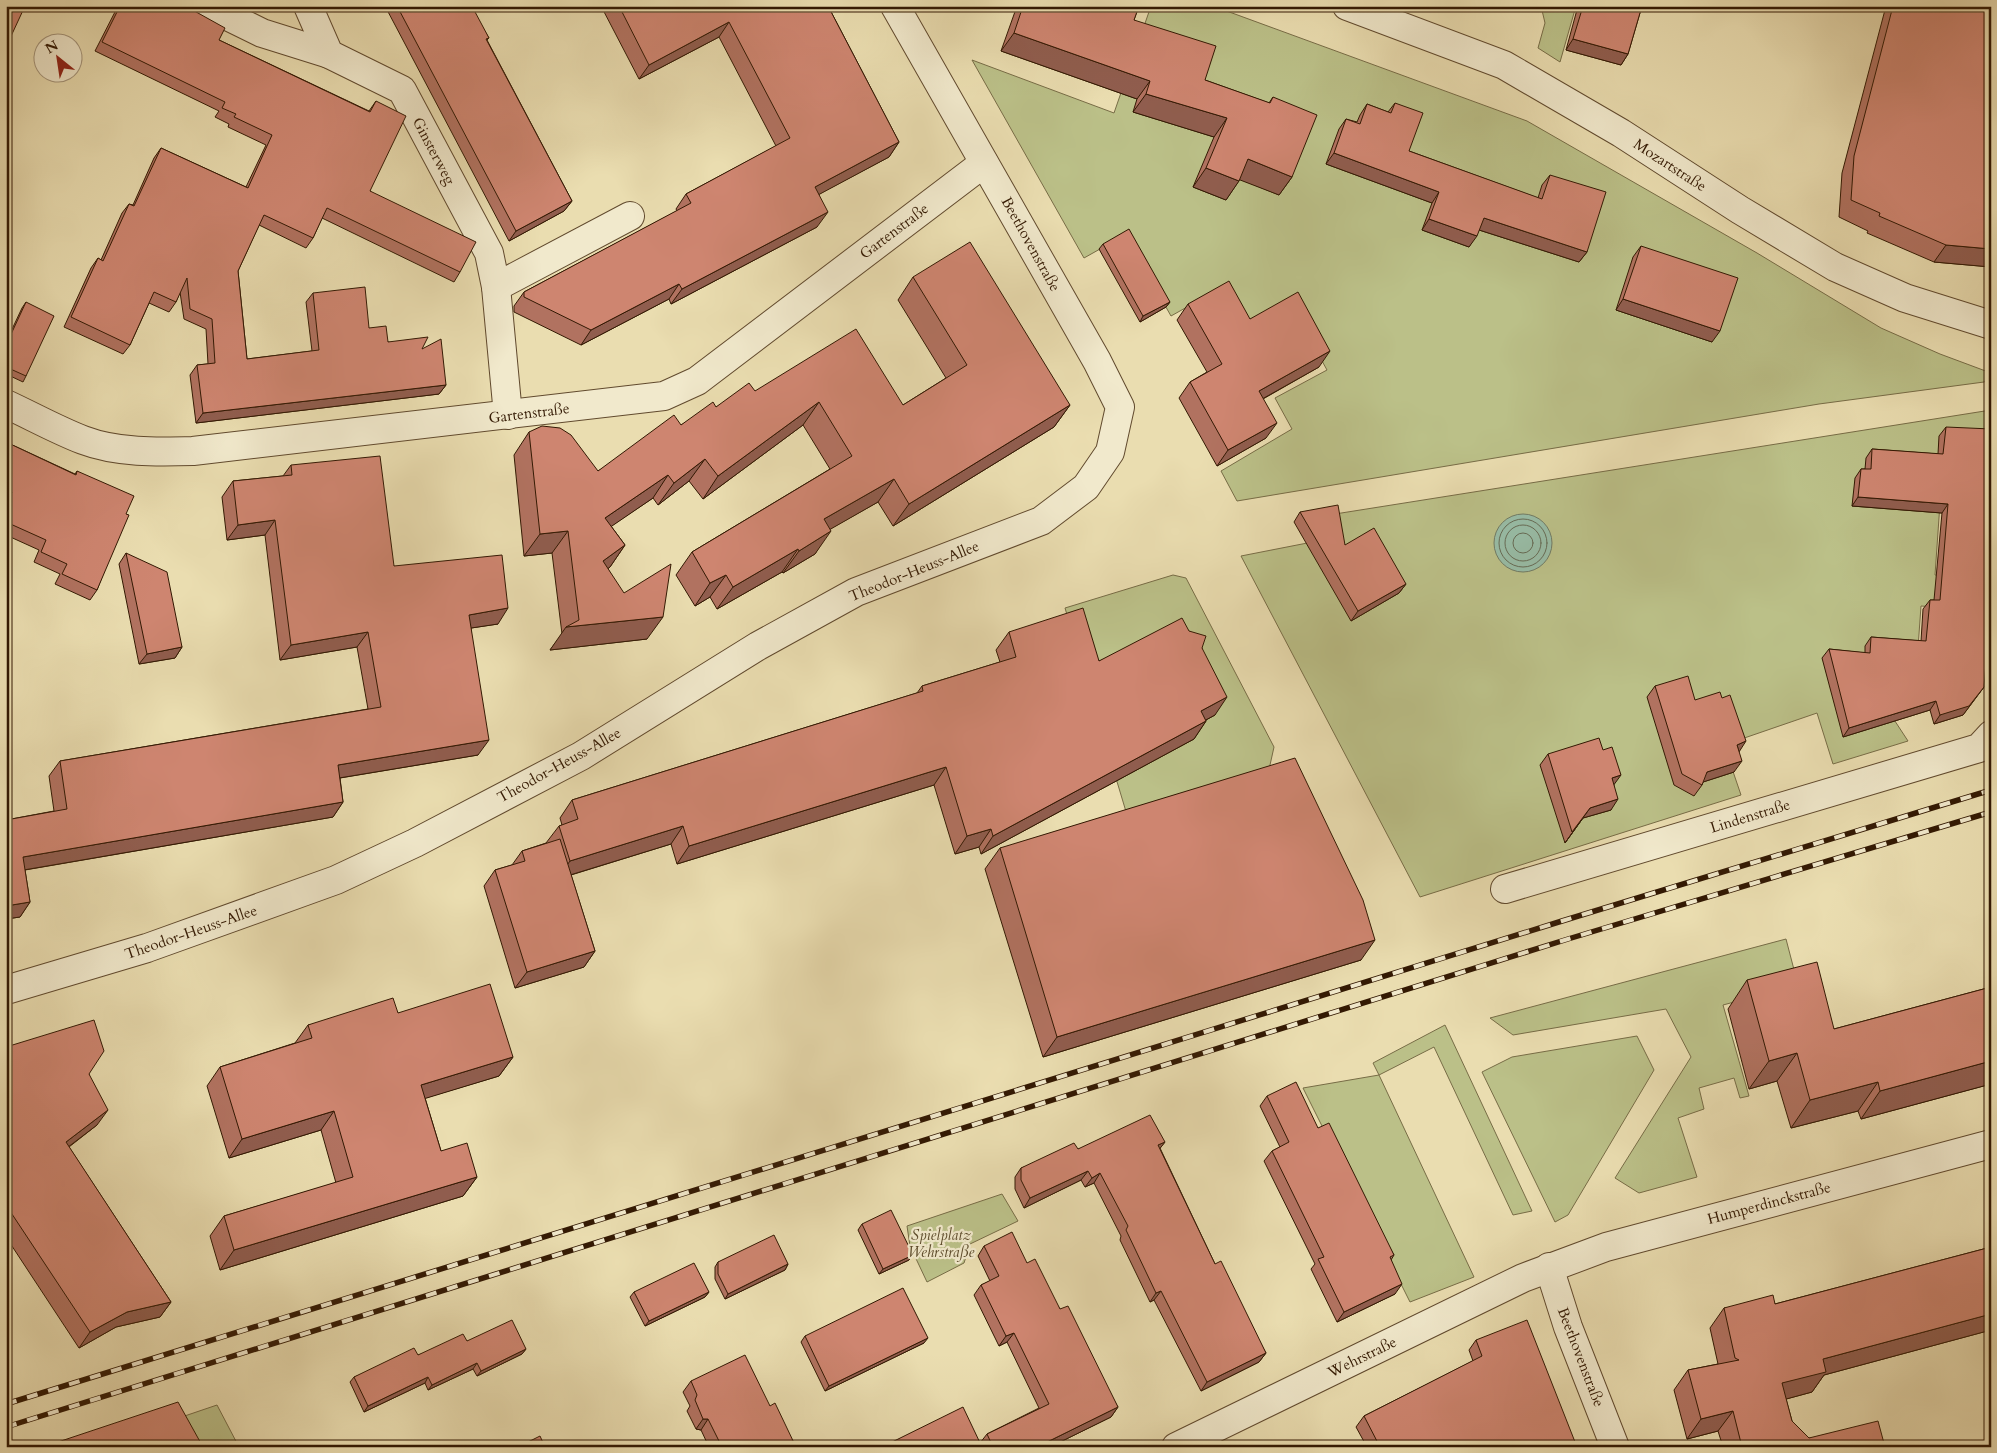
<svg xmlns="http://www.w3.org/2000/svg" width="1997" height="1453" font-family="Cardo,serif">
  <style>
    .green { fill: #bbc088; stroke: #776c46 }
    .water { fill: #98bda7; stroke: #707b65 }
    .lines { fill: none; stroke-linecap: round; stroke-linejoin: round }
    .shore { stroke: #666b55; stroke-width: 1 }
    .minor-casing { stroke: #614a2e; stroke-width: 30 }
    .tertiary-casing { stroke: #614a2e; stroke-width: 30 }
    .minor { stroke: #f1e9cc; stroke-width: 28 }
    .tertiary { stroke: #f1e9cc; stroke-width: 28 }
    .rail-casing { stroke: #331903; stroke-width: 5.5 }
    .rail { stroke: #f1e9cc; stroke-width: 4; stroke-dasharray: 11; stroke-linecap: butt }
    .wall { fill: #b17260; stroke: #331903 }
    .shaded-wall { fill: #905d4e; stroke: #331903 }
    .building { fill: #ce8570; stroke: #331903 }
    .labels { text-anchor: middle; dominant-baseline: central; stroke-width: 4.5; stroke-linejoin: round; paint-order: stroke }
    .street-label { font-size: 15px; fill: #331903; stroke: #f1e9cc }
    .park-label { font-size: 15px; font-style: italic; fill: #5c4b2b; stroke: #f1e9cc }
  </style>
  <rect width="100%" height="100%" fill="#eaddb0"/>
  <filter id="stains"><feTurbulence type="fractalNoise" baseFrequency=".004" numOctaves="4"/><feColorMatrix values="0 0 0 0 .2 0 0 0 0 .09 0 0 0 0 .02 0 0 0 .5 -.17"/></filter>
  <radialGradient id="worn" r=".72"><stop offset=".6" stop-color="#630" stop-opacity="0"/><stop offset="1" stop-color="#630" stop-opacity=".3"/></radialGradient>
  <!-- green -->
  <g class="green">
    <polygon points="1151,6 1213,6 1527,121 1757,253 1881,328 1940,354 1991,373 1991,378 1984,382 1819,404 1237,501 1221,471 1292,429 1275,398 1327,370 1289,301 1242,325 1221,288 1171,316 1125,235 1084,258 972,60 1114,113"/>
    <polygon points="1541,6 1576,6 1560,62 1538,48 1545,23"/>
    <polygon points="1991,410 1991,435 1945,432 1935,575 1982,580 1982,610 1921,606 1917,662 1872,686 1908,741 1833,764 1817,713 1724,745 1741,795 1420,897 1241,556 1338,537 1335,514"/>
    <polygon points="1173,575 1186,578 1274,747 1266,783 1130,825 1065,608"/>
    <polygon points="1786,939 1798,985 1723,1005 1749,1096 1740,1098 1734,1078 1699,1088 1704,1109 1678,1118 1697,1177 1639,1193 1615,1178 1691,1057 1666,1009 1513,1035 1490,1018"/>
    <polygon points="1445,1025 1532,1211 1513,1215 1434,1047 1379,1075 1474,1277 1410,1302 1303,1088 1379,1075 1373,1063"/>
    <polygon points="1637,1036 1654,1070 1568,1215 1555,1222 1482,1072 1512,1057"/>
    <polygon points="1002,1194 1018,1221 970,1244 964,1263 927,1282 910,1246 907,1226"/>
    <polygon points="217,1405 239,1447 177,1447 164,1423"/>
  </g>
  <!-- water -->
  <circle class="water" cx="1523" cy="543" r="29"/>
  <g class="lines">
    <!-- shore -->
    <g class="shore">
      <circle cx="1523" cy="543" r="24"/>
      <circle cx="1523" cy="543" r="18"/>
      <circle cx="1523" cy="543" r="10"/>
    </g>
    <defs>
      <g id="minor">
        <polyline points="207,6 262,33 329,54"/>
        <polyline points="308,6 329,54 402,90 489,253 496,287 508,415"/>
        <polyline points="1347,6 1504,65 1621,133 1740,210 1835,267 1905,298 1991,325"/>
        <polyline points="496,287 630,216"/>
        <path d="M6,404C32,416 57,430 83,440C117,453 157,452 193,451L664,396L697,381L984,163"/>
        <polyline points="1505,889 1979,748 1991,735"/>
        <polyline points="1549,1267 1568,1327 1615,1447"/>
        <polyline points="1176,1447 1523,1278 1606,1247 1991,1144"/>
      </g>
      <polyline id="tertiary" points="6,990 147,948 336,880 415,843 581,756 758,646 856,592 1041,521 1086,487 1110,452 1120,407 1097,361 895,6"/>
    </defs>
    <!-- minor casing -->
    <use href="#minor" class="minor-casing"/>
    <!-- tertiary casing -->
    <use href="#tertiary" class="tertiary-casing"/>
    <!-- minor -->
    <use href="#minor" class="minor"/>
    <!-- tertiary -->
    <use href="#tertiary" class="tertiary"/>
    <defs>
      <g id="rail">
        <polyline points="6,1404 1562,921 1991,790"/>
        <polyline points="6,1427 1568,939 1991,812"/>
      </g>
    </defs>
    <!-- rail casing -->
    <use href="#rail" class="rail-casing"/>
    <!-- rail -->
    <use href="#rail" class="rail"/>
  </g>
  <!-- wall -->
  <g class="wall">
    <polygon points="118,6 190,6 189,8 219,40 369,111 376,101 370,191 460,272 454,282 322,218 313,238 306,248 259,225 238,271 247,359 312,351 306,302 313,293 369,328 388,342 422,349 446,385 439,394 196,423 190,375 197,365 208,364 206,329 184,319 180,292 176,302 169,312 149,303 130,345 123,354 64,327 91,268 98,258 101,260 122,213 129,204 133,205 154,158 161,148 246,187 266,145 228,127 229,124 215,117 219,111 95,51"/>
    <polygon points="385,6 469,6 489,38 487,40 572,201 564,211 509,241"/>
    <polygon points="601,6 828,6 899,142 889,157 819,194 817,227 671,304 669,299 581,345 514,312 514,306 524,292 677,211 676,209 686,194 776,146 719,37 639,79"/>
    <polygon points="1017,6 1139,6 1134,20 1205,80 1269,103 1273,97 1292,177 1279,195 1240,179 1226,200 1193,187 1214,137 1133,112 1137,99 1001,51"/>
    <polygon points="1578,6 1642,6 1628,54 1621,65 1566,50"/>
    <polygon points="1886,6 1991,6 1991,267 1934,262 1867,233 1868,231 1839,217 1842,173"/>
    <polygon points="1395,103 1409,151 1538,198 1542,185 1550,175 1587,252 1579,262 1479,230 1469,247 1422,230 1432,203 1326,164 1339,129 1346,119 1357,122 1360,115 1367,104 1388,112"/>
    <polygon points="1103,244 1170,302 1166,307 1140,322 1099,249"/>
    <polygon points="1641,246 1712,342 1616,310 1633,257"/>
    <polygon points="913,277 1070,405 1054,427 893,526 878,502 830,529 815,554 783,573 782,572 717,609 710,597 695,606 676,575 692,552 830,469 803,425 703,499 689,481 658,505 653,498 611,526 625,545 610,567 608,569 647,639 550,650 562,634 552,553 524,556 514,455 529,432 598,471 681,425 716,407 755,391 903,405 946,378 898,300"/>
    <polygon points="26,302 26,376 23,382 6,374 6,342 22,308"/>
    <polygon points="1188,304 1250,319 1319,367 1263,399 1266,438 1217,466 1179,398 1190,382 1207,372 1177,320"/>
    <polygon points="1946,427 1984,687 1963,715 1934,724 1930,710 1843,737 1822,658 1829,649 1865,653 1865,646 1871,637 1921,641 1923,609 1930,600 1934,600 1942,513 1852,506 1855,478 1861,469 1865,469 1866,458 1872,449 1938,454 1939,436"/>
    <polygon points="6,442 75,474 77,471 126,514 97,590 90,600 55,584 60,574 34,562 39,550 6,535"/>
    <polygon points="291,465 394,566 498,624 471,628 478,755 340,778 343,802 333,817 25,870 30,902 20,917 6,919 6,820 54,811 49,776 60,761 368,709 357,647 280,660 265,535 227,540 222,497 233,481 283,476"/>
    <polygon points="1300,512 1345,545 1406,584 1399,593 1351,621 1294,522"/>
    <polygon points="126,553 182,647 175,658 139,664 119,564"/>
    <polygon points="1189,631 1202,648 1215,715 1206,720 1206,721 1194,739 981,854 979,847 955,854 934,785 677,864 671,844 571,875 595,951 584,967 515,988 484,886 495,870 512,865 522,851 546,843 559,826 562,825 560,818 572,800 917,693 922,686 1000,662 996,650 1009,632 1099,661"/>
    <polygon points="1655,686 1695,700 1739,752 1734,772 1703,782 1702,785 1694,796 1674,785 1647,697"/>
    <polygon points="1548,754 1614,785 1611,810 1583,818 1565,843 1540,765"/>
    <polygon points="1000,848 1361,960 1043,1057 985,869"/>
    <polygon points="1747,980 1834,1029 1991,987 1991,1084 1861,1119 1858,1111 1791,1128 1777,1081 1749,1089 1728,1009"/>
    <polygon points="398,1013 513,1057 499,1076 425,1098 441,1151 477,1177 463,1196 220,1270 210,1236 224,1216 336,1183 321,1130 229,1158 207,1086 220,1067 295,1043 308,1025"/>
    <polygon points="6,1047 89,1074 97,1125 69,1147 171,1302 160,1317 116,1327 79,1348 6,1237"/>
    <polygon points="1267,1096 1318,1128 1394,1255 1391,1260 1395,1294 1337,1322 1311,1269 1315,1264 1264,1161 1272,1151 1280,1147 1260,1106"/>
    <polygon points="1165,1142 1160,1148 1215,1264 1266,1353 1259,1362 1201,1391 1154,1300 1150,1302 1120,1240 1121,1236 1094,1183 1085,1187 1081,1180 1024,1208 1015,1189 1015,1177 1021,1168 1078,1149"/>
    <polygon points="862,1224 913,1255 909,1260 879,1274 858,1230"/>
    <polygon points="984,1246 1027,1263 1060,1309 1118,1407 1111,1417 1050,1447 882,1447 980,1443 987,1434 1039,1408 1007,1342 999,1346 974,1295 981,1285 990,1281 978,1256"/>
    <polygon points="1991,1247 1991,1330 1824,1375 1812,1392 1786,1399 1792,1421 1809,1438 1885,1447 1723,1447 1718,1431 1687,1439 1674,1390 1688,1370 1718,1364 1710,1328 1724,1308 1775,1304"/>
    <polygon points="718,1262 788,1264 785,1270 725,1299 715,1279 715,1267"/>
    <polygon points="634,1292 709,1292 705,1297 645,1326 630,1297"/>
    <polygon points="805,1336 924,1343 825,1391 801,1342"/>
    <polygon points="1476,1340 1577,1447 1367,1447 1356,1427 1364,1416 1473,1361 1469,1350"/>
    <polygon points="467,1341 526,1349 522,1354 477,1376 473,1369 428,1390 425,1383 364,1412 350,1382 354,1377 418,1355"/>
    <polygon points="691,1381 770,1406 796,1447 709,1447 701,1430 696,1429 687,1411 690,1406 683,1392"/>
  </g>
  <!-- shaded-wall -->
  <g class="shaded-wall">
    <polygon points="729,22 719,37 639,79 649,65"/>
    <polygon points="1014,33 1150,81 1137,99 1001,51"/>
    <polygon points="1573,39 1628,54 1621,65 1566,50"/>
    <polygon points="1146,94 1227,118 1214,137 1133,112"/>
    <polygon points="899,142 889,157 805,202 815,187"/>
    <polygon points="1334,153 1439,192 1432,203 1326,164"/>
    <polygon points="1248,159 1292,177 1279,195 1235,178"/>
    <polygon points="1206,168 1239,181 1226,200 1193,187"/>
    <polygon points="572,201 564,211 509,241 516,231"/>
    <polygon points="828,212 817,227 671,304 682,289"/>
    <polygon points="1484,218 1587,252 1579,262 1476,229"/>
    <polygon points="1429,219 1477,236 1469,247 1422,230"/>
    <polygon points="1946,245 1991,249 1991,267 1934,262"/>
    <polygon points="679,284 669,299 581,345 591,330"/>
    <polygon points="1623,299 1720,331 1712,342 1616,310"/>
    <polygon points="1170,302 1166,307 1140,322 1143,316"/>
    <polygon points="1330,351 1319,367 1248,407 1259,391"/>
    <polygon points="446,385 439,394 196,423 203,413"/>
    <polygon points="819,402 803,425 703,499 718,476"/>
    <polygon points="1070,405 1054,427 893,526 909,504"/>
    <polygon points="1277,423 1266,438 1217,466 1228,450"/>
    <polygon points="705,459 689,481 658,505 674,483"/>
    <polygon points="668,475 653,498 590,541 605,518"/>
    <polygon points="894,479 878,502 808,542 824,519"/>
    <polygon points="1858,497 1948,504 1942,513 1852,506"/>
    <polygon points="275,520 265,535 227,540 238,525"/>
    <polygon points="568,531 552,553 524,556 540,534"/>
    <polygon points="831,531 815,554 783,573 799,551"/>
    <polygon points="625,545 610,567 587,584 603,561"/>
    <polygon points="798,549 782,572 717,609 733,587"/>
    <polygon points="726,575 710,597 695,606 710,583"/>
    <polygon points="1406,584 1399,593 1351,621 1358,611"/>
    <polygon points="508,608 498,624 458,630 469,615"/>
    <polygon points="663,617 647,639 550,650 566,627"/>
    <polygon points="368,632 357,647 280,660 291,645"/>
    <polygon points="182,647 175,658 139,664 147,654"/>
    <polygon points="1984,687 1963,715 1934,724 1940,715"/>
    <polygon points="1227,697 1215,715 1189,729 1201,711"/>
    <polygon points="1936,701 1930,710 1843,737 1849,728"/>
    <polygon points="1206,721 1194,739 981,854 993,836"/>
    <polygon points="489,740 478,755 327,780 338,765"/>
    <polygon points="1746,741 1739,752 1737,745"/>
    <polygon points="1742,761 1734,772 1700,783 1707,772"/>
    <polygon points="946,767 934,785 677,864 689,846"/>
    <polygon points="1621,775 1613,786 1612,778"/>
    <polygon points="1618,799 1611,810 1583,818 1565,843 1590,808"/>
    <polygon points="343,802 333,817 12,872 23,857"/>
    <polygon points="683,826 671,844 557,879 570,861"/>
    <polygon points="991,829 979,847 955,854 967,836"/>
    <polygon points="30,902 20,917 6,919 6,906"/>
    <polygon points="1375,940 1361,960 1043,1057 1057,1037"/>
    <polygon points="595,951 584,967 515,988 527,972"/>
    <polygon points="1797,1053 1777,1081 1749,1089 1769,1061"/>
    <polygon points="513,1057 499,1076 407,1104 421,1085"/>
    <polygon points="1991,1061 1991,1084 1861,1119 1880,1091"/>
    <polygon points="1878,1082 1858,1111 1791,1128 1810,1100"/>
    <polygon points="108,1110 97,1125 55,1157 66,1142"/>
    <polygon points="334,1111 321,1130 229,1158 242,1139"/>
    <polygon points="1165,1142 1158,1151 1158,1145"/>
    <polygon points="1088,1171 1081,1180 1024,1208 1030,1198"/>
    <polygon points="1100,1173 1094,1183 1085,1187 1092,1178"/>
    <polygon points="477,1177 463,1196 220,1270 234,1250"/>
    <polygon points="913,1255 909,1260 879,1274 883,1269"/>
    <polygon points="788,1264 785,1270 725,1299 728,1294"/>
    <polygon points="1402,1284 1395,1294 1337,1322 1344,1312"/>
    <polygon points="1161,1291 1154,1300 1150,1302 1156,1293"/>
    <polygon points="709,1292 705,1297 645,1326 649,1321"/>
    <polygon points="171,1302 160,1317 116,1327 79,1348 90,1332 127,1312"/>
    <polygon points="1991,1314 1991,1330 1824,1375 1812,1392 1768,1404 1782,1383 1823,1359"/>
    <polygon points="1014,1333 1007,1342 999,1346 1006,1336"/>
    <polygon points="928,1338 924,1343 825,1391 829,1386"/>
    <polygon points="526,1349 522,1354 477,1376 481,1371"/>
    <polygon points="1266,1353 1259,1362 1201,1391 1207,1382"/>
    <polygon points="477,1363 473,1369 428,1390 432,1385"/>
    <polygon points="428,1377 425,1383 364,1412 368,1406"/>
    <polygon points="1118,1407 1111,1417 1050,1447 1037,1447"/>
    <polygon points="1733,1411 1718,1431 1687,1439 1701,1419"/>
    <polygon points="703,1419 708,1419 701,1430 696,1429"/>
  </g>
  <!-- building -->
  <g class="building">
    <polygon points="6,6 25,6 6,47"/>
    <polygon points="120,6 190,6 189,8 225,28 219,40 370,112 376,101 406,116 370,191 476,242 460,272 327,208 313,238 264,215 238,271 247,359 319,350 313,293 365,287 369,328 386,326 388,342 428,337 422,349 441,339 446,385 203,413 197,365 215,363 212,319 190,309 187,278 176,302 154,292 130,345 71,317 98,258 103,261 129,204 134,206 161,148 248,188 272,135 234,117 236,114 222,108 225,102 102,42"/>
    <polygon points="397,6 469,6 472,11 474,10 489,38 486,39 572,201 516,231"/>
    <polygon points="619,6 828,6 899,142 815,187 828,212 682,289 679,284 591,330 524,297 524,292 691,203 686,194 790,138 729,22 649,65"/>
    <polygon points="1023,6 1139,6 1134,20 1216,46 1205,80 1270,103 1273,97 1317,115 1292,177 1248,159 1239,181 1206,168 1227,118 1146,94 1150,81 1014,33"/>
    <polygon points="1583,6 1642,6 1628,54 1573,39"/>
    <polygon points="1893,6 1991,6 1991,249 1946,245 1879,216 1880,213 1851,200 1854,156"/>
    <polygon points="1395,103 1423,113 1409,151 1542,199 1550,175 1606,192 1587,252 1484,218 1477,236 1429,219 1439,192 1334,153 1346,119 1360,124 1367,104 1391,113"/>
    <polygon points="1129,229 1170,302 1143,316 1103,244"/>
    <polygon points="970,242 1070,405 909,504 894,479 824,519 831,531 799,551 798,549 733,587 726,575 710,583 692,552 852,456 819,402 718,476 705,459 674,483 668,475 605,518 625,545 603,561 624,593 671,564 663,617 566,627 579,620 568,531 540,534 529,432 542,426 560,428 571,435 598,471 674,415 681,425 713,402 716,407 749,383 755,391 856,329 903,405 967,365 913,277"/>
    <polygon points="1641,246 1738,278 1720,331 1623,299"/>
    <polygon points="1229,281 1250,319 1298,292 1330,351 1259,391 1277,423 1228,450 1190,382 1222,364 1188,304"/>
    <polygon points="26,302 54,316 26,376 6,367 6,345"/>
    <polygon points="1946,427 1991,429 1991,602 1984,687 1969,706 1940,715 1936,701 1849,728 1829,649 1870,653 1871,637 1926,641 1930,600 1940,600 1948,504 1858,497 1861,469 1871,469 1872,449 1943,454"/>
    <polygon points="6,442 76,475 77,471 134,496 126,514 129,515 97,590 62,574 67,564 41,552 46,540 6,522 6,504 12,492 6,489"/>
    <polygon points="380,456 394,566 502,555 508,608 469,615 489,740 338,765 343,802 23,857 30,902 6,906 6,820 67,809 60,761 381,707 368,632 291,645 275,520 238,525 233,481 292,475 291,465"/>
    <polygon points="1338,505 1345,545 1374,528 1406,584 1358,611 1300,512"/>
    <polygon points="126,553 167,572 182,647 147,654"/>
    <polygon points="1083,608 1099,661 1182,618 1189,631 1206,636 1202,648 1227,697 1201,711 1206,721 993,836 991,829 967,836 946,767 689,846 683,826 570,861 559,826 578,819 572,800 923,691 922,686 1016,657 1009,632"/>
    <polygon points="1688,676 1695,700 1720,692 1722,698 1730,695 1746,741 1737,745 1742,761 1707,772 1702,785 1682,774 1655,686"/>
    <polygon points="1599,738 1603,750 1612,747 1621,775 1612,778 1618,799 1590,808 1572,832 1548,754"/>
    <polygon points="1295,758 1363,900 1375,940 1057,1037 1000,848"/>
    <polygon points="560,839 595,951 527,972 495,870 525,861 522,851"/>
    <polygon points="1817,962 1834,1029 1991,987 1991,1061 1880,1091 1878,1082 1810,1100 1797,1053 1769,1061 1747,980"/>
    <polygon points="490,984 513,1057 421,1085 441,1151 467,1143 477,1177 234,1250 224,1216 353,1177 334,1111 242,1139 220,1067 312,1038 308,1025 393,998 398,1013"/>
    <polygon points="94,1020 104,1051 89,1074 108,1110 66,1142 171,1302 127,1312 90,1332 6,1205 6,1047"/>
    <polygon points="1296,1082 1318,1128 1329,1123 1394,1255 1390,1257 1402,1284 1344,1312 1318,1259 1324,1257 1272,1151 1289,1142 1267,1096"/>
    <polygon points="1150,1115 1165,1142 1158,1145 1215,1264 1221,1261 1266,1353 1207,1382 1161,1291 1156,1293 1126,1230 1128,1226 1100,1173 1092,1178 1088,1171 1030,1198 1021,1180 1021,1168 1074,1143 1078,1149"/>
    <polygon points="891,1210 913,1255 883,1269 862,1224"/>
    <polygon points="1012,1232 1027,1263 1035,1259 1060,1309 1068,1306 1118,1407 1037,1447 993,1447 987,1434 1049,1404 1014,1333 1006,1336 981,1285 999,1276 984,1246"/>
    <polygon points="774,1235 788,1264 728,1294 718,1274 718,1262"/>
    <polygon points="1991,1247 1991,1314 1823,1359 1826,1372 1782,1383 1792,1421 1809,1438 1878,1421 1885,1447 1742,1447 1733,1411 1701,1419 1688,1370 1739,1360 1735,1358 1724,1308 1773,1295 1775,1304"/>
    <polygon points="694,1263 709,1292 649,1321 634,1292"/>
    <polygon points="903,1288 928,1338 829,1386 805,1336"/>
    <polygon points="512,1320 526,1349 481,1371 477,1363 432,1385 428,1377 368,1406 354,1377 414,1348 418,1355 463,1334 467,1341"/>
    <polygon points="1527,1320 1577,1447 1380,1447 1364,1416 1482,1356 1476,1340"/>
    <polygon points="745,1355 770,1406 775,1403 796,1447 722,1447 708,1419 703,1419 695,1400 697,1395 691,1381"/>
    <polygon points="178,1402 203,1447 43,1447"/>
    <polygon points="963,1407 982,1447 882,1447"/>
    <polygon points="540,1436 545,1447 518,1447"/>
    <polygon points="297,1441 300,1447 287,1447"/>
  </g>
  <g class="labels">
    <!-- street labels -->
    <g class="street-label">
      <text transform="translate(434 151) rotate(62)">Ginsterweg</text>
      <text transform="translate(1670 165) rotate(33)">Mozartstraße</text>
      <text transform="translate(894 231) rotate(-37)">Gartenstraße</text>
      <text transform="translate(1031 244) rotate(61)">Beethovenstraße</text>
      <text transform="translate(529 413) rotate(-7)">Gartenstraße</text>
      <text transform="translate(914 571) rotate(-22)">Theodor-Heuss-Allee</text>
      <text transform="translate(559 765) rotate(-29)">Theodor-Heuss-Allee</text>
      <text transform="translate(1750 816) rotate(-17)">Lindenstraße</text>
      <text transform="translate(191 932) rotate(-19)">Theodor-Heuss-Allee</text>
      <text transform="translate(1769 1203) rotate(-15)">Humperdinckstraße</text>
      <text transform="translate(1362 1357) rotate(-26)">Wehrstraße</text>
      <text transform="translate(1581 1357) rotate(69)">Beethovenstraße</text>
    </g>
    <!-- park labels -->
    <g class="park-label">
      <text x="941" y="1235">Spielplatz<tspan x="941" dy="17">Wehrstraße</tspan></text>
    </g>
  </g>
  <!-- margin -->
  <rect width="1997" height="1453" fill="none" stroke="#eaddb0" stroke-width="25"/>
  <rect x="8" y="8" width="1982" height="1438" fill="none" stroke="#331903" stroke-width="2.5"/>
  <rect x="12" y="12" width="1972" height="1428" fill="none" stroke="#331903"/>
  <!-- north arrow -->
  <g transform="translate(58 58) rotate(330)"><circle r="24" fill="#f1e9cc" stroke="#a5967c"/>
  <path d="M0-4L9 19L0 12L-9 19Z" fill="#8f2418"/>
  <text y="-8" font-size="14" font-weight="bold" text-anchor="middle" fill="#331903">N</text>
  </g>
  <rect width="100%" height="100%" filter="url(#stains)"/>
  <rect width="100%" height="100%" fill="url(#worn)"/>
</svg>
